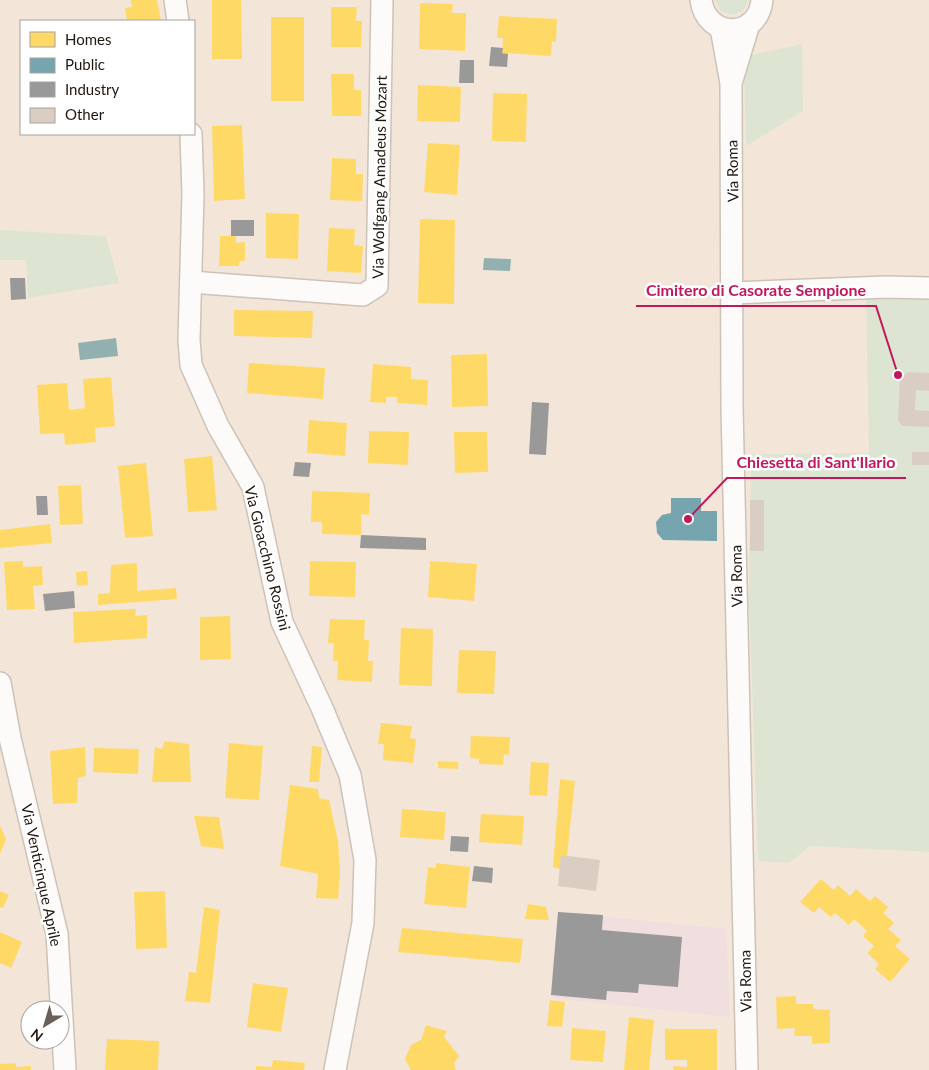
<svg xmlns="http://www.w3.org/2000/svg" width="929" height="1070" font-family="Lato,sans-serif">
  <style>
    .industrial { fill: #f1dedf }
    .green { fill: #dde5d2 }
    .water { fill: #92b0af }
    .homes { fill: #ffd966 }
    .public { fill: #76a5af }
    .industry { fill: #999 }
    .building { fill: #dacec3 }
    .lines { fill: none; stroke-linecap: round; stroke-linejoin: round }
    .minor-casing { stroke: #cdc2b8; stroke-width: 24 }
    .minor { stroke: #fdfbf9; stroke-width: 21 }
    .labels { text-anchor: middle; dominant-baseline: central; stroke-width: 5; stroke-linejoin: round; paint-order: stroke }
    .street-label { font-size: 15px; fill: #20170f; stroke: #fff }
    .leader { fill: none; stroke: #c2185b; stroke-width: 2 }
    .callout-dot { fill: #c2185b; stroke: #fff; stroke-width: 2 }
    .callout-label { font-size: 16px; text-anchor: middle; font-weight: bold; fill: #c2185b; stroke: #fff; stroke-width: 5; stroke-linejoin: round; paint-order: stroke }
  </style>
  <rect width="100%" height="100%" fill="#f3e6d9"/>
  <!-- industrial -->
  <polygon class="industrial" points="558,912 726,929 730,1017 550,998"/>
  <!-- green -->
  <g class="green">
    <polygon points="715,0 748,0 744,10 733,15 721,12"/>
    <polygon points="802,44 803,111 746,146 744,72 751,55"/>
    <polygon points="0,230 106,236 119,283 28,298 26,260 0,260"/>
    <polygon points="929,296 929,852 810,846 789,863 758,861 749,598 751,454 869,453 866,297"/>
  </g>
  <!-- water -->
  <g class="water">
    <polygon points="484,258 511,259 510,271 483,270"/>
    <polygon points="116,338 118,356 80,360 78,343"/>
  </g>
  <!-- homes -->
  <g class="homes">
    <polygon points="131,0 157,0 161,21 127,21 125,8 132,7"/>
    <polygon points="212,0 241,0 242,59 212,59"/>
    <polygon points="420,3 453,4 452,13 466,13 465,51 419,49"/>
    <polygon points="331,7 357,7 356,21 362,21 361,47 331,47"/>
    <polygon points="499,16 557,19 556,42 552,41 551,56 502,53 503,38 497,38"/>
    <rect x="271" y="17" width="33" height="84"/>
    <polygon points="331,74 354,74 354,90 361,90 361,116 332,116"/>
    <polygon points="418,85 461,87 460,122 417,121"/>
    <polygon points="493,93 527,94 526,142 492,141"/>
    <polygon points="242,125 245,199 214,201 212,126"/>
    <polygon points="428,143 460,145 457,195 424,192"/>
    <polygon points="332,158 356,159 356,174 363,174 362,201 330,200"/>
    <polygon points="266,213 299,214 298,259 266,258"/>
    <polygon points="420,219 455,220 454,304 418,303"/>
    <polygon points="329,228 355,229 354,245 363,246 361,273 327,271"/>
    <polygon points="220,236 236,236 236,243 245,242 245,261 239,261 239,266 219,266"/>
    <polygon points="234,310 313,311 312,338 234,336"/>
    <polygon points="487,354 488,406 452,407 451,355"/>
    <polygon points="249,363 325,368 323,399 247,393"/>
    <polygon points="373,364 411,367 411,379 428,380 427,405 397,403 397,397 386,397 386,403 370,402"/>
    <polygon points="111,377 115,426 95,428 96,442 65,445 64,433 40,434 37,385 67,383 69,410 85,408 83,379"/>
    <polygon points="309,420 347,423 345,456 307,453"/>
    <polygon points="369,431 409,432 408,465 368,463"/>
    <polygon points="454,432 487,432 488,472 455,473"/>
    <polygon points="212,456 217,510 188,512 184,459"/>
    <polygon points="146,463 153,536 125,538 118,466"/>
    <polygon points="81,485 83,524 60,525 58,486"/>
    <polygon points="312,491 370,493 369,515 361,514 361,535 322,534 322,522 311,522"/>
    <polygon points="50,524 52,543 0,548 0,530"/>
    <polygon points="23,561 23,567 42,566 43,585 33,586 35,609 7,610 4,562"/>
    <polygon points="310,561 356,562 355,597 309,596"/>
    <polygon points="430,561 477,564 474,601 428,597"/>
    <polygon points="137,563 137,591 176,588 177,599 98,605 98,594 110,593 111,565"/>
    <polygon points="87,571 88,585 77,586 76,572"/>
    <polygon points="136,609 135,616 147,615 147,638 74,643 73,612"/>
    <polygon points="230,616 231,659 200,660 200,617"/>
    <polygon points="330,619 365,620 364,640 369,640 368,661 373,661 372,682 337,680 338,661 333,661 334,643 328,643"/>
    <polygon points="401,628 433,629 432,686 399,685"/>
    <polygon points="459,650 496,651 494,694 457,693"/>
    <polygon points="381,723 412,726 410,738 416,739 413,763 383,760 384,744 378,744"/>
    <polygon points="471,736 510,737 509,755 504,754 503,765 479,764 479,759 470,758"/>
    <polygon points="165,741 189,744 191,782 152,782 155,747 162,749"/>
    <polygon points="229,743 263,746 259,800 225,798"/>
    <polygon points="312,746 322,747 319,782 309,782"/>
    <polygon points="85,747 86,776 78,778 77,803 53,804 50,751"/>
    <polygon points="94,748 139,749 138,774 93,772"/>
    <polygon points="438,761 458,762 458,769 438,768"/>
    <polygon points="531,762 549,763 547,796 529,795"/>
    <polygon points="560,779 575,781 567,856 561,855 560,869 553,867"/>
    <polygon points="290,785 318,789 319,798 329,800 338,841 340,872 338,899 316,898 318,874 280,866"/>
    <polygon points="402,809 446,812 444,840 400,837"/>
    <polygon points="481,814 524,816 522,845 479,842"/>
    <polygon points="194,816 219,817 224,849 201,846"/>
    <polygon points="0,826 6,839 0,854"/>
    <polygon points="436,863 470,867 466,908 424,904 428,867 436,868"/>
    <polygon points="821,879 834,890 838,885 850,896 856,889 870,901 875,896 888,907 883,913 894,923 888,929 901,940 895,946 910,959 890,982 875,969 879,964 867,953 874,946 863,936 867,931 854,919 849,925 835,913 831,917 819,907 814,913 800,902"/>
    <polygon points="0,891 9,895 3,908 0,907"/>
    <polygon points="165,891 167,948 136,949 134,892"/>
    <polygon points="528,904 546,907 549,920 525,919"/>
    <polygon points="204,907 220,910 210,1003 185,1001 189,972 196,973"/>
    <polygon points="402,928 523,939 520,963 398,952"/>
    <polygon points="0,932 22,942 11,968 0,963"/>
    <polygon points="253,983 288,988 281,1032 247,1027"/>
    <polygon points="796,996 796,1004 813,1004 813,1009 830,1010 830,1043 812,1044 812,1036 794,1036 795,1028 777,1029 776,997"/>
    <polygon points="550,1000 565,1002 562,1027 547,1026"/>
    <polygon points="629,1017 654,1020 649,1070 624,1070"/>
    <polygon points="426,1025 447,1031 444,1037 459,1056 454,1063 456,1070 411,1070 405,1059 411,1045 421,1040"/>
    <polygon points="572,1028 606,1031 603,1062 570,1060"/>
    <polygon points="665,1029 717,1029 717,1070 673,1070 673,1066 687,1067 687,1060 665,1060"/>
    <polygon points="107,1039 159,1041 158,1070 105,1070"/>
    <polygon points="273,1060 305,1063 304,1070 256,1070 256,1066 272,1067"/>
    <polygon points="16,1063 16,1067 31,1066 31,1070 0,1070 0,1064"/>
  </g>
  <!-- public -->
  <polygon class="public" points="671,498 701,498 701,511 717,511 717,541 663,540 657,533 656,522 662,515 671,513"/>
  <!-- industry -->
  <g class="industry">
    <polygon points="491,47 503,48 502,53 508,54 507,67 489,66"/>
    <polygon points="460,60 474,60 474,83 459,83"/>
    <rect x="231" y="220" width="23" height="16"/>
    <polygon points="10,278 25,278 26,299 11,300"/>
    <polygon points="532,402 549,403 546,455 529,454"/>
    <polygon points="295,462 311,463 309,477 293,476"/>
    <polygon points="36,496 47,496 48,515 37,515"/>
    <polygon points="361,535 426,538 426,550 360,548"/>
    <polygon points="74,591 75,608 45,611 43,594"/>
    <polygon points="451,836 469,837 468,852 450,851"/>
    <polygon points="474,866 493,868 492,883 472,881"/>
    <polygon points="558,912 603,915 602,930 682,937 678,987 639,984 638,993 607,991 606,1000 551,995"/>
  </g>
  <!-- building -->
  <g class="building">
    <polygon points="908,372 929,373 929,391 916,390 915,410 929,411 929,427 903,426 898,421 900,378"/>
    <rect x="912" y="452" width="17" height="13"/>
    <rect x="750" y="500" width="14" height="51"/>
    <polygon points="561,855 600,860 596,891 558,886"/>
  </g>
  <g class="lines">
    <defs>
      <g id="minor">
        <polyline points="175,0 178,21"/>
        <path d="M701,0C706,39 758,40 762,0"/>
        <polyline points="721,28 731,83 732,407 747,1070"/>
        <polyline points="732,80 749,24"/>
        <polyline points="191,134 193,194 189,340 191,365 218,426 253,487 282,622 322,708 350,775 365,860 363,923 335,1070"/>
        <polyline points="191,282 363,295 377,286 382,0"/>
        <polyline points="733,293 886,287 929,288"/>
        <polyline points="0,683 10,738 57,934 65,1070"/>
      </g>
    </defs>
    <!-- minor casing -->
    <use href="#minor" class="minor-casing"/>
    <!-- minor -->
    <use href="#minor" class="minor"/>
  </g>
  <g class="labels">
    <!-- street labels -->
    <g class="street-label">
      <text transform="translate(732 171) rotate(-91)">Via Roma</text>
      <text transform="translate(379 177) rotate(-89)">Via Wolfgang Amadeus Mozart</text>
      <text transform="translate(268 558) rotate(76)">Via Gioacchino Rossini</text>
      <text transform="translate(736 576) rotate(-91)">Via Roma</text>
      <text transform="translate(42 875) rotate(78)">Via Venticinque Aprile</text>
      <text transform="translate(745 981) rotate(-91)">Via Roma</text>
    </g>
  </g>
  <!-- callouts -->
  <path class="leader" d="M898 375L876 306H636M688 519L727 478H906"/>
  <g class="callout-dot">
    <circle cx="898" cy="375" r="5"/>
    <circle cx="688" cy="519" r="5"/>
  </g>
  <g class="callout-label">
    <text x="756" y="296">Cimitero di Casorate Sempione</text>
    <text x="816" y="468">Chiesetta di Sant'Ilario</text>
  </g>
  <!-- legend -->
  <rect x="20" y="20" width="175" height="115" fill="#ffffff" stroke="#a6a29f"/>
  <rect x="30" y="32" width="25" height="15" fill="#ffd966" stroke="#a6a29f"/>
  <text x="65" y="45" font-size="15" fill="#20170f">Homes</text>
  <rect x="30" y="58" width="25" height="15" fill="#76a5af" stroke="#a6a29f"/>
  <text x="65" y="70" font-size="15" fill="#20170f">Public</text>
  <rect x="30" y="82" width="25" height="15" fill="#999999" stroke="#a6a29f"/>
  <text x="65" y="95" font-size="15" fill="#20170f">Industry</text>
  <rect x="30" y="108" width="25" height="15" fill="#dacec3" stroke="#a6a29f"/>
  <text x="65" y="120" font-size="15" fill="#20170f">Other</text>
  <!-- north arrow -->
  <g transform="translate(45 1025) rotate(218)"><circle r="24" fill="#ffffff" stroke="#a6a29f"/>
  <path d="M0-4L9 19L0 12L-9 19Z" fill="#6a5f56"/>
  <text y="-8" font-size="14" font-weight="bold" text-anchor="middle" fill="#20170f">N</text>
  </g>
</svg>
